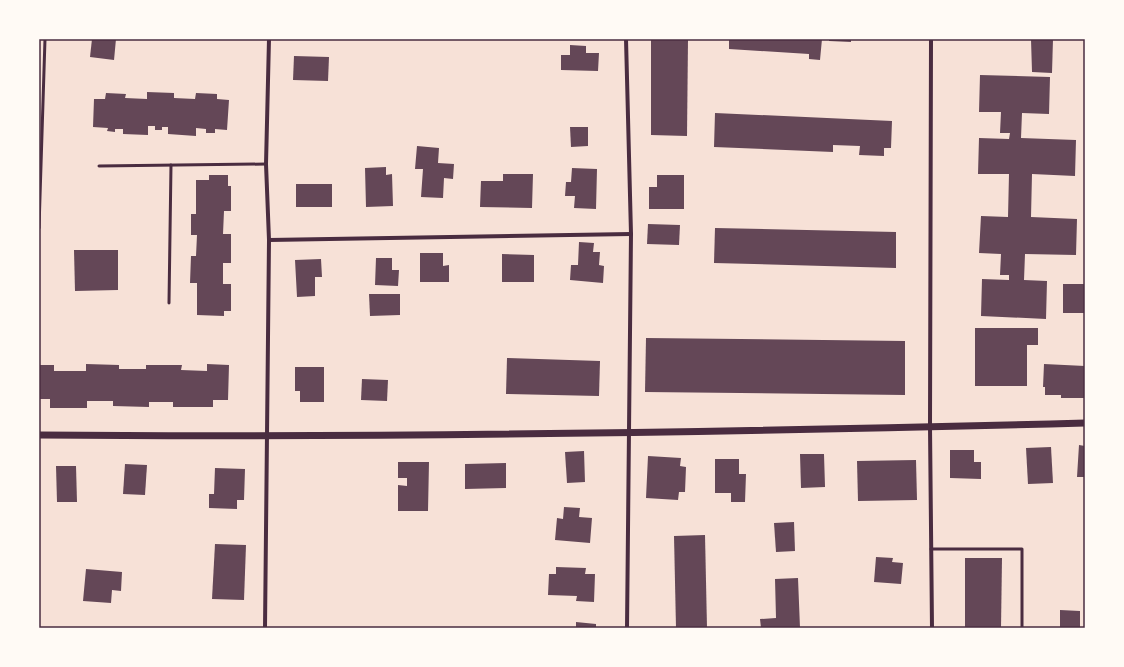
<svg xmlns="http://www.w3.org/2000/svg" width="1124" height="667" font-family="'PT Sans',sans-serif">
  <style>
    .building { fill: #644757 }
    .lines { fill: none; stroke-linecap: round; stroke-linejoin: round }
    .service { stroke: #4a2c40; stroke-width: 3 }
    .minor { stroke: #4a2c40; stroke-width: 4 }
    .tertiary { stroke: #4a2c40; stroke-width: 7 }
    .neatline { fill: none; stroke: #4a2c40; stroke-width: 1.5 }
  </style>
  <rect width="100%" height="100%" fill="#f7e1d7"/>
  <!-- building -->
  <g class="building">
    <polygon points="92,39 116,39 114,60 90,57"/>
    <polygon points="651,39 688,39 687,136 651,135"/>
    <polygon points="729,39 822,39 820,60 809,59 809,54 729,49"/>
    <polygon points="829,39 851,39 851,42 829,41"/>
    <polygon points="1031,39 1053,39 1052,73 1032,72"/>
    <polygon points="570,45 586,46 586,53 599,53 598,71 561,70 561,55 570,55"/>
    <polygon points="294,56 329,57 328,81 293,80"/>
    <polygon points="980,75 1050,77 1049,114 1022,113 1021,138 1076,140 1075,176 1032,174 1031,217 1077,219 1076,255 1025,254 1024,280 1047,281 1046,319 981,316 982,279 1009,280 1009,275 1000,275 1001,254 979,253 981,216 1008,217 1009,174 978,174 979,138 1009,139 1010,133 1000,133 1001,112 979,112"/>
    <polygon points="147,92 174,93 174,98 195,99 196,93 217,94 217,99 229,100 227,130 215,129 215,133 206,133 206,129 196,128 196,136 168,134 168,127 162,127 162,130 155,130 155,126 148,126 148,135 123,134 123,129 115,129 115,132 107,131 108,128 93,127 94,99 105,99 106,93 126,94 125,98 147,99"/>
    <polygon points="715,113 892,121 891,148 884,148 884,156 859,155 860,146 833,145 833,152 714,147"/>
    <polygon points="570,127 588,127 588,146 571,147"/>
    <polygon points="417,146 439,148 438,163 454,164 453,179 444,178 443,198 421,197 423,169 415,169"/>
    <polygon points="386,167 386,175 392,174 393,206 366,207 365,168"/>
    <polygon points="572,168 597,169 596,209 574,208 575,196 565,196 566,182 571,182"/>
    <polygon points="503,174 533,174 532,208 480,207 481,181 503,181"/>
    <polygon points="209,175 228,175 228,186 231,186 231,211 224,211 223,234 231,234 231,263 223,263 223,284 231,284 231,311 224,311 224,316 197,315 197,283 190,283 191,256 196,256 197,235 191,235 191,214 196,214 196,180 209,180"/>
    <polygon points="657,175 684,175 684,209 649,209 649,187 657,187"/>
    <rect x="296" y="184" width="36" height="23"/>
    <polygon points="648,224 680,225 679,245 647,244"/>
    <polygon points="715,228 896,232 896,268 714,263"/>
    <polygon points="579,242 594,243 593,252 600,252 599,265 604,266 603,283 570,280 571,265 578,265"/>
    <polygon points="74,250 118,250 118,290 75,291"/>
    <polygon points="420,253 443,253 443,266 449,265 449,282 420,282"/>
    <polygon points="502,254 534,255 534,282 502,282"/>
    <polygon points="376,258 392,258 392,270 399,270 398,286 375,285"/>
    <polygon points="321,259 322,277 315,277 315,296 297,297 295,260"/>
    <rect x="1063" y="284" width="22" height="29"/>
    <polygon points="369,294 400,294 400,315 370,316"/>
    <polygon points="975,328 1038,328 1038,345 1027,345 1027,386 975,386"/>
    <polygon points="646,338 905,341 905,395 645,392"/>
    <polygon points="507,358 600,361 599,396 506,394"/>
    <polygon points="86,364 119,365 119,369 146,369 146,365 182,365 181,370 207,371 207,364 229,365 228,400 213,400 213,407 173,407 173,402 149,402 149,407 113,406 113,401 87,401 87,408 50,408 50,399 39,399 39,365 54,365 54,371 86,371"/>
    <polygon points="1044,364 1085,366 1085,398 1061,398 1061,395 1045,395 1045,387 1043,387"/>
    <polygon points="295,367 324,367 324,402 300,402 300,391 295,391"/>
    <polygon points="362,379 388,380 387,401 361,400"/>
    <polygon points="1079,445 1085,446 1085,477 1077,477"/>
    <polygon points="1051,447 1053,483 1028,484 1026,448"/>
    <polygon points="950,450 974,450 974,462 981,462 981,479 950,478"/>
    <polygon points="584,451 585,482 567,483 565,452"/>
    <polygon points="800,454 824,454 825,487 801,488"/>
    <polygon points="648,456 681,458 680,466 686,467 685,492 679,492 678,500 646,498"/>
    <polygon points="715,459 739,459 739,474 746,474 745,502 731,502 731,493 715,493"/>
    <polygon points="916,460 917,500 858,501 857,461"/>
    <polygon points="398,462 429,462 428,511 398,511 398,485 407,486 407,478 398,478"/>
    <polygon points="506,463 506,488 465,489 465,464"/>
    <polygon points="125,464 147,465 145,495 123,494"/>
    <polygon points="56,466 76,466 77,502 57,502"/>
    <polygon points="215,468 245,469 244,500 237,500 237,509 209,508 209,494 214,494"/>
    <polygon points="564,507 580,508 579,517 592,518 590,543 555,540 557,518 563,519"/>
    <polygon points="794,522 795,551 776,552 774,523"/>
    <polygon points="705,535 707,628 676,628 674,536"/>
    <polygon points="215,544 246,545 244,600 212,599"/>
    <polygon points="876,557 893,558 892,562 903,563 901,584 874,582"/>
    <polygon points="965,558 1002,558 1001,628 965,628"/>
    <polygon points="556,567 586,568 585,574 595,574 594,602 576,601 577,596 548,595 549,574 556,574"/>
    <polygon points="86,569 122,572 121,591 112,590 111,603 83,601"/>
    <polygon points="798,578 800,628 761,628 760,619 776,618 775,579"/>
    <polygon points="1060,610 1080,611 1080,628 1060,628"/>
    <polygon points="576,622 596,624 596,628 576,628"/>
  </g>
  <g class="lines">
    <!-- service -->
    <g class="service">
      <polyline points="99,166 266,164"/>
      <polyline points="39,228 45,39"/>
      <polyline points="169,303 171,165"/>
      <polyline points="931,549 1022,549 1022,628"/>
    </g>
    <!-- minor -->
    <g class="minor">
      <polyline points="626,39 631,234 627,628"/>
      <polyline points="931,39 930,427 932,628"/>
      <polyline points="269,240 631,234"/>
      <polyline points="265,628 269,240 266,164 269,39"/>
    </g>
    <!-- tertiary -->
    <path class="tertiary" d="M39,435C388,438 737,432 1085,423"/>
  </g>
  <!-- border -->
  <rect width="1124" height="667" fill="none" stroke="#fffaf5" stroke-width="80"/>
  <rect x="40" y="40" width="1044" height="587" class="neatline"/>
</svg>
